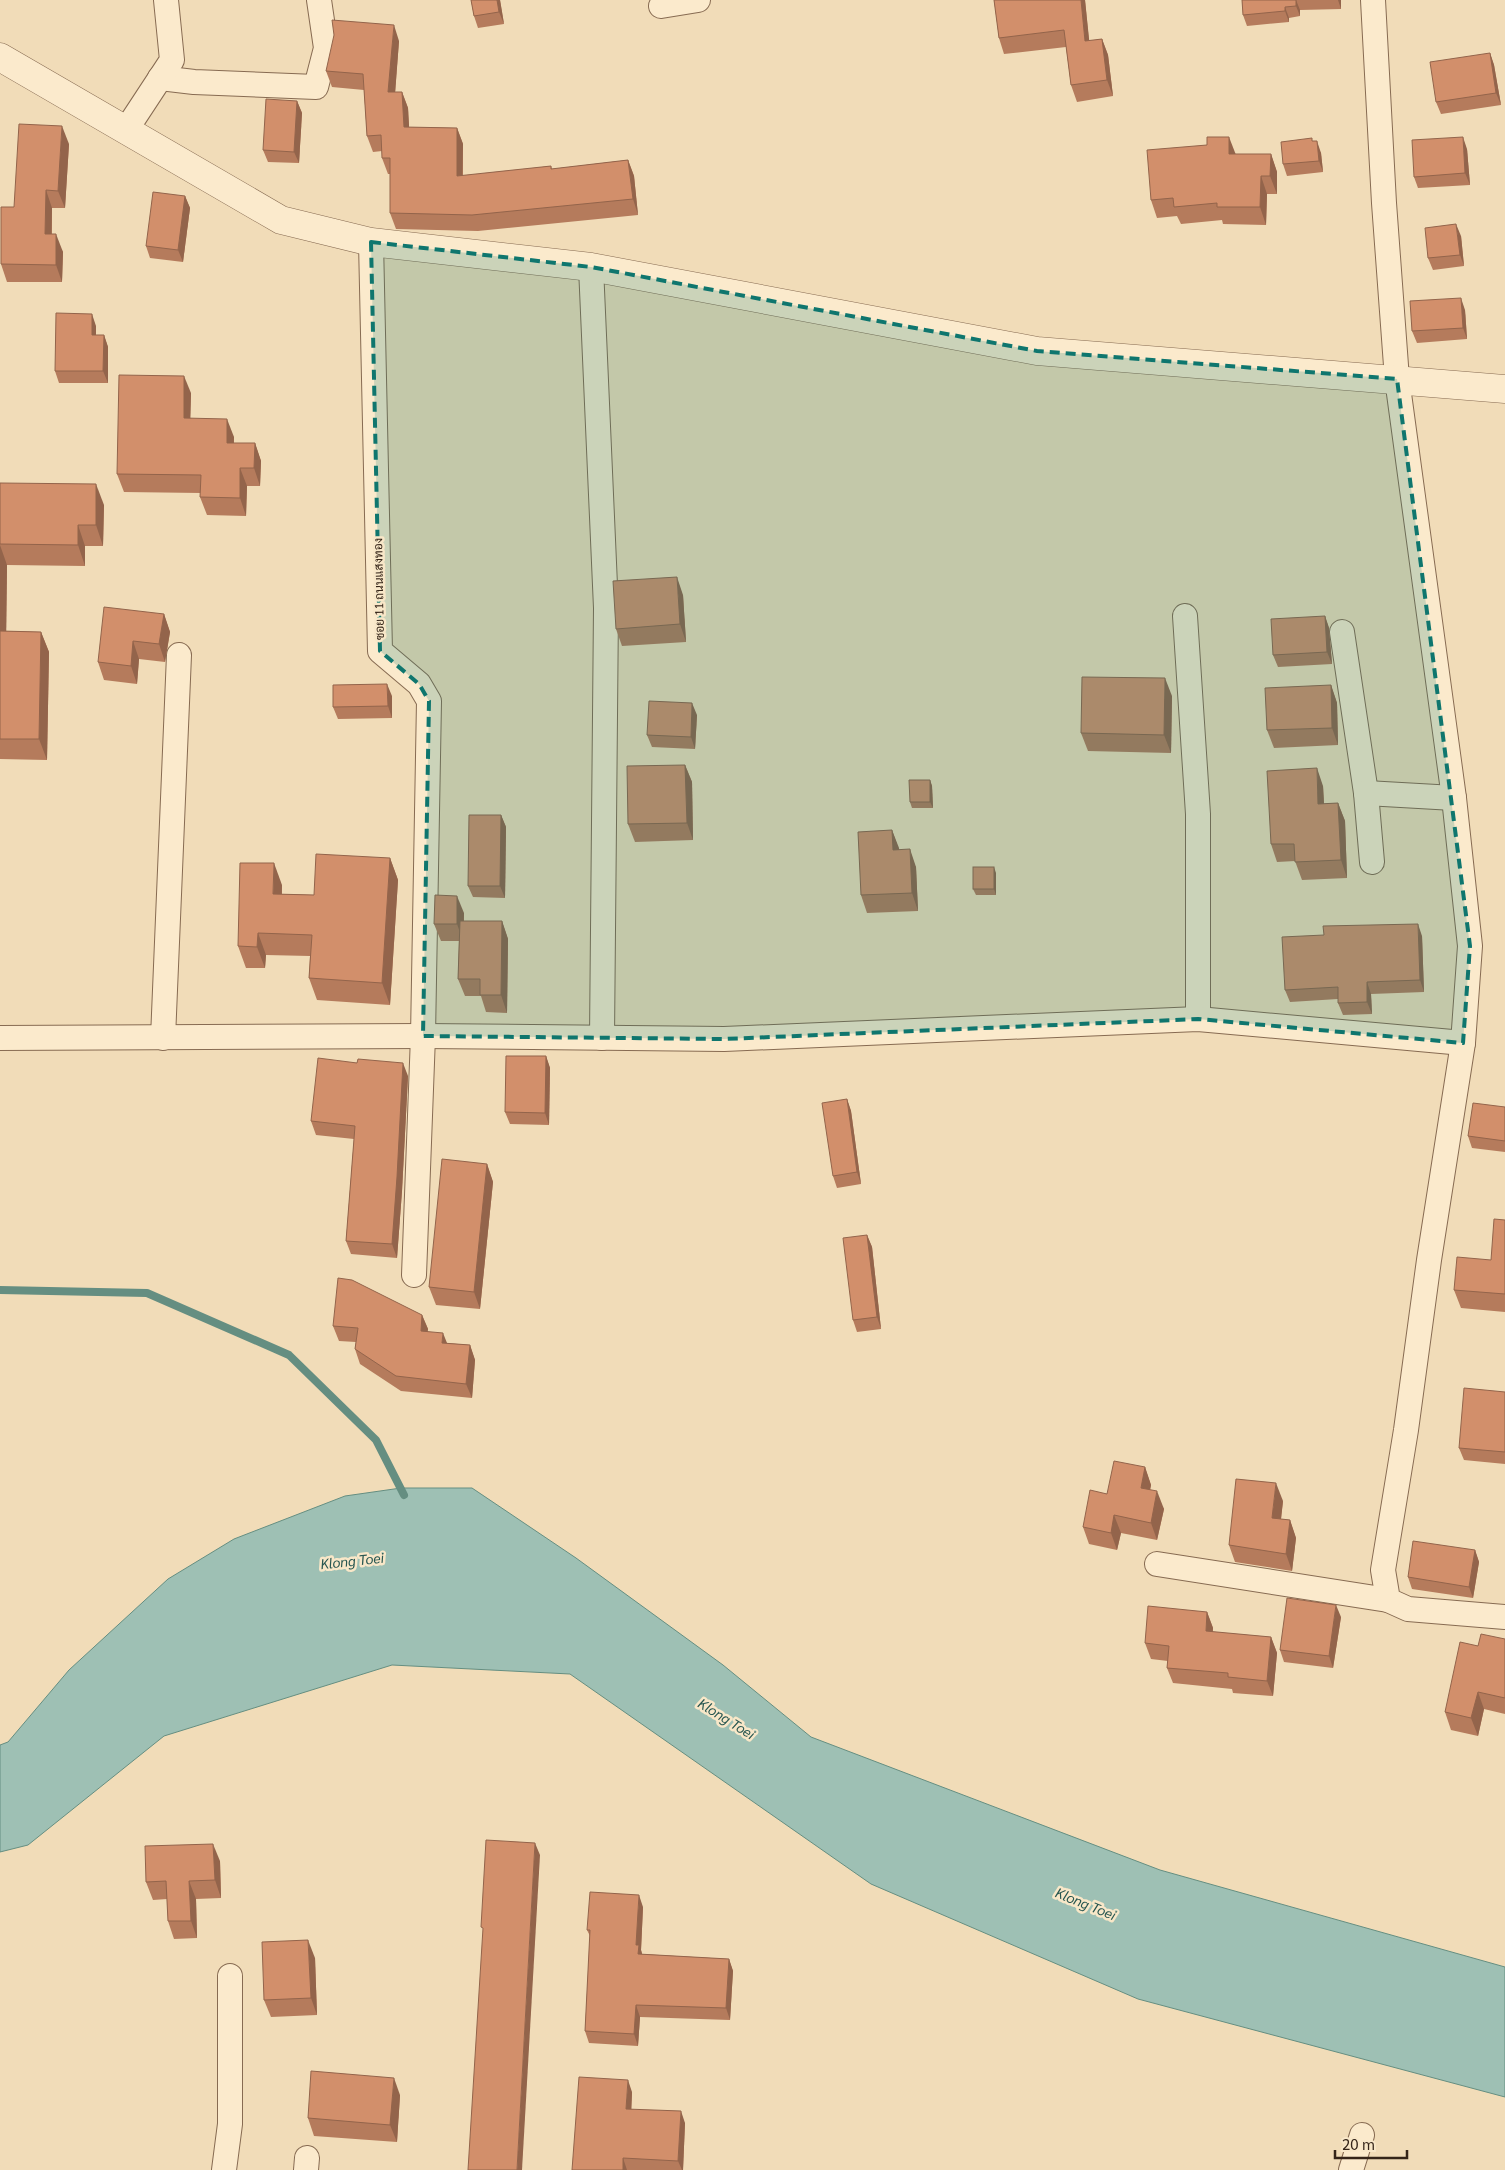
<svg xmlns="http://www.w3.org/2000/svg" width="1505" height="2170" font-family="Georgia,Sarabun,serif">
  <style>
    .water { fill: #9ec0b4; stroke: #658e81 }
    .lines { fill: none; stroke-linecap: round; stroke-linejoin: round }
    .stream { stroke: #658e81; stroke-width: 8 }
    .minor-casing { stroke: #876b52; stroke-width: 26 }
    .tertiary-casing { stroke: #876b52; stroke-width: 29 }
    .minor { stroke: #fbeacc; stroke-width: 24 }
    .tertiary { stroke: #fbeacc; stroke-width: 28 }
    .wall { fill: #b57b5c }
    .shaded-wall { fill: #93644b }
    .building { fill: #d28f6b; stroke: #93644b }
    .marked { fill: #0f766e; fill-opacity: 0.2; stroke: #0f766e; stroke-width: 4; stroke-dasharray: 10 6; stroke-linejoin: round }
    .labels { text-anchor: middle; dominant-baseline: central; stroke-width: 5; stroke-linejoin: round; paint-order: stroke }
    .street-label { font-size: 12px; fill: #352519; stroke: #f8e7c8 }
    .water-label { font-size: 14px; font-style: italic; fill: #275650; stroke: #f8e7c8 }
  </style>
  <rect width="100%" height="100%" fill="#f1dcb8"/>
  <!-- water -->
  <polygon class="water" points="401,1488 472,1488 576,1558 723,1665 811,1737 1160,1870 1505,1967 1505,2097 1138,1999 871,1884 570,1674 392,1665 164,1736 28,1845 0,1852 0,1745 8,1742 69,1670 168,1579 234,1539 345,1496"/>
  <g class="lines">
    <!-- stream -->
    <polyline class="stream" points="0,1290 147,1293 289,1355 376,1440 404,1495"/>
    <defs>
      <g id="minor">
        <polyline points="1373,0 1384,203 1397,379 1454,798 1470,946 1463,1043 1429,1260 1406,1430 1383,1570 1388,1600 1408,1609 1505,1617"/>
        <polyline points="661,6 698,0"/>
        <polyline points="160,78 194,82 316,87 326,48 319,0"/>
        <polyline points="126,130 172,60 166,0"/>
        <polyline points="371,242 380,651 419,684 429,701 423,1036 414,1275"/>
        <polyline points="591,267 606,608 602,1038"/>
        <polyline points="1185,616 1198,814 1198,1019"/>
        <polyline points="1342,632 1366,793 1372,862"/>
        <polyline points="1366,793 1454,798"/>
        <polyline points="0,1038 423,1036 724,1039 1198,1019 1463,1043"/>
        <polyline points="163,1038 179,655"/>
        <polyline points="1157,1564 1388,1600"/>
        <polyline points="224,2170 230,2124 230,1976"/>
        <polyline points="306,2170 307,2158"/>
        <polyline points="1351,2170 1362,2135"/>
      </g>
      <polyline id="tertiary" points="0,57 281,220 371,242 591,267 1037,351 1505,389"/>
    </defs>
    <!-- minor casing -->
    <use href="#minor" class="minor-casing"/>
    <!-- tertiary casing -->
    <use href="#tertiary" class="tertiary-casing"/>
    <!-- minor -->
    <use href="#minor" class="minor"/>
    <!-- tertiary -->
    <use href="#tertiary" class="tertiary"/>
  </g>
  <!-- wall -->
  <g class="wall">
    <polygon points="471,0 500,0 504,24 478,28 474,16"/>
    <polygon points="994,0 1085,0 1089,41 1102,39 1108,55 1113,96 1077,102 1071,85 1066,47 1004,54 999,38"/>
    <polygon points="1242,0 1341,0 1341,9 1300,10 1300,16 1289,18 1289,22 1247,26 1243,15"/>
    <polygon points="399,41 395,92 402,92 408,108 409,127 457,128 463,144 463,176 551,166 552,169 628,160 634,176 638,215 478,231 396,229 390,213 390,174 388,174 382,158 382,151 373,152 367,136 364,90 332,87 326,71"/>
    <polygon points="1490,53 1494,65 1501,105 1441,114 1436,102"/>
    <polygon points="297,101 302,113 299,163 268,162 263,150"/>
    <polygon points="1313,141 1321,153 1323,172 1287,176 1283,164"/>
    <polygon points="69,144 65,208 52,208 52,234 63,252 62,282 7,282 1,264 14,207"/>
    <polygon points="1467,149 1470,185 1418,188 1414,177"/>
    <polygon points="1235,154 1271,154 1277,172 1277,194 1267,194 1266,225 1223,224 1222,220 1181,224 1177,216 1157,218 1151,200"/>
    <polygon points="185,196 190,208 183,262 150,258 146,246"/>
    <polygon points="1461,236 1464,266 1433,270 1428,258"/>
    <polygon points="1465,310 1467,339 1417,343 1412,331"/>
    <polygon points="96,326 96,335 104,335 108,347 108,383 59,383 55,371"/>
    <polygon points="191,393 190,418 234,437 234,443 255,443 261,461 260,486 247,486 246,516 207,515 200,497 201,493 124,492 117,474"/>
    <polygon points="0,483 104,505 103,546 85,546 85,566 7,565 6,631 41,632 49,652 47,760 0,759"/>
    <polygon points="683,595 686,642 622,646 616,629"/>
    <polygon points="164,614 170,632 165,662 139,659 137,684 104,680 98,662"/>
    <polygon points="1325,616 1329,628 1332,664 1278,667 1273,655"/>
    <polygon points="1331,685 1337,703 1338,745 1274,748 1267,730"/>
    <polygon points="392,696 392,718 338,719 333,707"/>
    <polygon points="1172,696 1171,753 1088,751 1081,733"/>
    <polygon points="697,715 695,749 652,747 647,735"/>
    <polygon points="685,765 692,782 693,840 635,842 628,824"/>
    <polygon points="930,780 932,786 933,808 912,808 910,802"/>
    <polygon points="1323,786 1324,804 1338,803 1345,821 1347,878 1302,880 1295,861 1277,862 1271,844"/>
    <polygon points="501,815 506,827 505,898 473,897 468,886"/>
    <polygon points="892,830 899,850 916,867 918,911 867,913 861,895"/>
    <polygon points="390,858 398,880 390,1005 317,1000 309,978 310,956 266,955 265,968 246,968 238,946 282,885 282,894 314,895"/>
    <polygon points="996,873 996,895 976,895 973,889"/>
    <polygon points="464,913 464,921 502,921 508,939 507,1013 486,1012 481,996 465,996 458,979 459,941 441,941 434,924"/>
    <polygon points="1422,936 1424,992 1371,994 1372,1014 1343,1015 1338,1003 1338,999 1290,1002 1285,990"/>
    <polygon points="546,1056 550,1068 549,1125 510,1124 505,1112"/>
    <polygon points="408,1076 402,1191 397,1258 351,1254 346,1241 354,1139 316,1135 311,1121"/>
    <polygon points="847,1099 851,1111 861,1184 837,1188 833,1176"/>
    <polygon points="1505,1107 1505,1152 1472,1148 1468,1136"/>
    <polygon points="487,1164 493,1182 480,1309 436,1305 429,1287"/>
    <polygon points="1505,1220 1505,1312 1461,1308 1454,1290 1491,1260"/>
    <polygon points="867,1235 872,1247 881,1329 857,1332 853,1320"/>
    <polygon points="422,1315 428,1329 427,1332 447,1343 470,1345 475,1360 472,1398 401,1391 360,1364 355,1349 356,1342 339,1341 333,1326"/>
    <polygon points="1505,1392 1505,1464 1464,1460 1459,1448"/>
    <polygon points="1145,1467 1151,1485 1150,1490 1164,1509 1157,1540 1121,1533 1117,1550 1089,1544 1083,1527 1107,1494"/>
    <polygon points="1283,1501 1281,1519 1290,1520 1296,1538 1292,1571 1235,1562 1229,1545"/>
    <polygon points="1475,1550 1479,1562 1473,1598 1412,1589 1408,1577"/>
    <polygon points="1207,1612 1213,1628 1213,1632 1271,1637 1277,1653 1273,1696 1233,1693 1232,1689 1173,1683 1167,1668 1168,1661 1151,1659 1145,1643"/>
    <polygon points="1341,1617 1333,1668 1284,1662 1280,1650"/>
    <polygon points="1505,1639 1505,1714 1484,1709 1478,1736 1451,1730 1445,1712 1478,1646"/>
    <polygon points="220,1861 221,1898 196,1899 197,1938 174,1939 168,1921 167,1899 153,1900 146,1882"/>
    <polygon points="643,1907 641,1950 642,1954 729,1959 733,1971 730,2020 640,2017 638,2046 589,2043 585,2031 590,1936 587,1930"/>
    <polygon points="315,1958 317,2015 271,2017 264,2000"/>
    <polygon points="632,2092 631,2109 685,2123 683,2170 572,2170"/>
    <polygon points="400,2095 397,2142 314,2136 308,2118"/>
  </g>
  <!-- shaded-wall -->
  <g class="shaded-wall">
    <polygon points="497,0 500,0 504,24 499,12"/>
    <polygon points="1081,0 1085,0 1091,58 1085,41"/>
    <polygon points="1296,0 1300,10 1300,16 1296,6"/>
    <polygon points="1338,0 1341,0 1341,9"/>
    <polygon points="1285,7 1289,18 1289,22 1285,11"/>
    <polygon points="394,25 399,41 394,108 388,92"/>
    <polygon points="1102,39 1108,55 1113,96 1107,80"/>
    <polygon points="1490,53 1494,65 1501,105 1496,93"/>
    <polygon points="402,92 408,108 410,143 404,127"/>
    <polygon points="297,101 302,113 299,163 294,152"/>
    <polygon points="62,126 69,144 65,208 58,191"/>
    <polygon points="457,128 463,144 462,192 457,176"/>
    <polygon points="1229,137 1236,155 1229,154"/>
    <polygon points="1463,137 1467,149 1470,185 1465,173"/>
    <polygon points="1317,141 1321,153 1323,172 1319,161"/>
    <polygon points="1271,154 1277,172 1277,194 1270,176"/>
    <polygon points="628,160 634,176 638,215 633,199"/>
    <polygon points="1261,176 1267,194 1266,225 1260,207"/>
    <polygon points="46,190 52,208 51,252 45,234"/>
    <polygon points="185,196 190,208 183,262 178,250"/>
    <polygon points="1456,224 1461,236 1464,266 1460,255"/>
    <polygon points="56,234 63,252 62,282 56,265"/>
    <polygon points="1461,298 1465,310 1467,339 1463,328"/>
    <polygon points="92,314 96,326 96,347 92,335"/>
    <polygon points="104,335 108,347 108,383 103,371"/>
    <polygon points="184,376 191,393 190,436 184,418"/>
    <polygon points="227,419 234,437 233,461 227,443"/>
    <polygon points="255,443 261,461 260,486 254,468"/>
    <polygon points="240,468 247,486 246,516 240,498"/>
    <polygon points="96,484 104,505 103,546 96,525"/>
    <polygon points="78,525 85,546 85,566 78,545"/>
    <polygon points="0,545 7,565 6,652 0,635"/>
    <polygon points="677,577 683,595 686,642 680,624"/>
    <polygon points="164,614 170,632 165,662 159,644"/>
    <polygon points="1325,616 1329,628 1332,664 1327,652"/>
    <polygon points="41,632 49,652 47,760 39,739"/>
    <polygon points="133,641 139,659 137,684 131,666"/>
    <polygon points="1165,678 1172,696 1171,753 1164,735"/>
    <polygon points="387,684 392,696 392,718 388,706"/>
    <polygon points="1331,685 1337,703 1338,745 1332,728"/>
    <polygon points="692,703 697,715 695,749 691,737"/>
    <polygon points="685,765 692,782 693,840 687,823"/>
    <polygon points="1317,768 1323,786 1325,822 1318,804"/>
    <polygon points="930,780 932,786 933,808 930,802"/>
    <polygon points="1338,803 1345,821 1347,878 1341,860"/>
    <polygon points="501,815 506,827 505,898 500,886"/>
    <polygon points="892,830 899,848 900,868 893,850"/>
    <polygon points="910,849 916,867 918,911 912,893"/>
    <polygon points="390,858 398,880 390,1005 382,983"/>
    <polygon points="274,863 282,885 281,916 273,894"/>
    <polygon points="994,867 996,873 996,895 994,889"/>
    <polygon points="457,896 464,913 463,941 457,924"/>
    <polygon points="502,921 508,939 507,1013 501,995"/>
    <polygon points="1418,924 1422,936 1424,992 1420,980"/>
    <polygon points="258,933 266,955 265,968 257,947"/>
    <polygon points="1367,982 1371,994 1372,1014 1367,1002"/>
    <polygon points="546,1056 550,1068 549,1125 545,1113"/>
    <polygon points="403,1063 408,1076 402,1191 397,1258 392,1244"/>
    <polygon points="847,1099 851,1111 861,1184 857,1172"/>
    <polygon points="487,1164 493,1182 480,1309 474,1292"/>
    <polygon points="867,1235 872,1247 881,1329 877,1317"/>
    <polygon points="422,1315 428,1329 426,1346 421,1331"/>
    <polygon points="443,1333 449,1348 442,1343"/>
    <polygon points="470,1345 475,1360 472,1398 466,1384"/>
    <polygon points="1145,1467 1151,1485 1147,1505 1141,1488"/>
    <polygon points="1276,1483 1283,1501 1279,1536 1272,1518"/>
    <polygon points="1157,1491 1164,1509 1157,1540 1151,1523"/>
    <polygon points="1114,1515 1121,1533 1117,1550 1111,1533"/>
    <polygon points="1290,1520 1296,1538 1292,1571 1286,1554"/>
    <polygon points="1475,1550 1479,1562 1473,1598 1469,1587"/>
    <polygon points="1336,1605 1341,1617 1333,1668 1329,1656"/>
    <polygon points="1207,1612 1213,1628 1211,1646 1206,1631"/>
    <polygon points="1271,1637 1277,1653 1273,1696 1267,1681"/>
    <polygon points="1478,1692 1484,1709 1478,1736 1471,1718"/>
    <polygon points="535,1843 540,1855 522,2170 517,2170"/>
    <polygon points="213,1844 220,1861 221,1898 215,1880"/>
    <polygon points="189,1881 196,1899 197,1938 191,1921"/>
    <polygon points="639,1895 643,1907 641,1950 643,1957 638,1954 636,1945"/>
    <polygon points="308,1940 315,1958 317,2015 311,1998"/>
    <polygon points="729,1959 733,1971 730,2020 726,2008"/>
    <polygon points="636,2005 640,2017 638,2046 634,2034"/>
    <polygon points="394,2078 400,2095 397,2142 390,2125"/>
    <polygon points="628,2080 632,2092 631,2121 626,2109"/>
    <polygon points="681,2111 685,2123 683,2170 682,2170 678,2161"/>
    <polygon points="623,2158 627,2170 623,2170"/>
  </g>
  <!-- building -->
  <g class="building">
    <polygon points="471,0 497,0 499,12 474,16"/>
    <polygon points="994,0 1081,0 1085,41 1102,39 1107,80 1071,85 1064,30 999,38"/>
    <polygon points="1242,0 1296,0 1296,6 1285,7 1285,11 1243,15"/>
    <polygon points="332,20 394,25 388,92 402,92 404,127 457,128 457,176 551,166 551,169 628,160 633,199 472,215 390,213 390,158 382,158 381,135 367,136 363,74 326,71 334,35"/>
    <polygon points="1490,53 1496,93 1436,102 1430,62"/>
    <polygon points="266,99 297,101 294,152 263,150"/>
    <polygon points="19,124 62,126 58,191 46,190 45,234 56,234 56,265 1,264 1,207 14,207"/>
    <polygon points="1207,137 1229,137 1229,154 1271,154 1270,176 1261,176 1260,207 1217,207 1217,203 1174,207 1173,198 1151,200 1147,150 1207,145"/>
    <polygon points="1463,137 1465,173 1414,177 1412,140"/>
    <polygon points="1312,138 1312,141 1317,141 1319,161 1283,164 1281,142"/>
    <polygon points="153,192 185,196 178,250 146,246"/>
    <polygon points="1456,224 1460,255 1428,258 1425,228"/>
    <polygon points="1461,298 1463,328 1412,331 1410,301"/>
    <polygon points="56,313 92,314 92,335 104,335 103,371 55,371"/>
    <polygon points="119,375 184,376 184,418 227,419 227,443 255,443 254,468 240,468 240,498 200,497 201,475 117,474"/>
    <polygon points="0,483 96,484 96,525 78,525 78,545 0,544"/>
    <polygon points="677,577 680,624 616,629 613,581"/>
    <polygon points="104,607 164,614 159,644 133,641 131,666 98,662"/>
    <polygon points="1325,616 1327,652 1273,655 1271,619"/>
    <polygon points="0,631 41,632 39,739 0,739"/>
    <polygon points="1082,677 1165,678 1164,735 1081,733"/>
    <polygon points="387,684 388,706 333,707 333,685"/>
    <polygon points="1331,685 1332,728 1267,730 1265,688"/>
    <polygon points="649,701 692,703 691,737 647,735"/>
    <polygon points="685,765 687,823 628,824 627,766"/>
    <polygon points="1317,768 1318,804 1338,803 1341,860 1295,862 1294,844 1271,844 1267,771"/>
    <polygon points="909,780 930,780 930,802 910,802"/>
    <polygon points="469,815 501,815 500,886 468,886"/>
    <polygon points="892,830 893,850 910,849 912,893 861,895 858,832"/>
    <polygon points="316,854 390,858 382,983 309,978 312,935 258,933 257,947 238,946 240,863 274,863 273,894 314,895"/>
    <rect x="973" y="867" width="21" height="22"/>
    <polygon points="435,895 457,896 457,924 434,924"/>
    <polygon points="460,921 502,921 501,995 480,995 480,979 458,979"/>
    <polygon points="1418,924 1420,980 1367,982 1367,1002 1338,1003 1338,987 1285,990 1282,937 1324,935 1323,926"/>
    <polygon points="506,1056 546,1056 545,1113 505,1112"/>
    <polygon points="318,1058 357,1063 358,1059 403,1063 397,1177 392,1244 346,1241 355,1126 311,1121"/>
    <polygon points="847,1099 857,1172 833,1176 822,1103"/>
    <polygon points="1473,1103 1505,1107 1505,1141 1468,1136"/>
    <polygon points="442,1159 487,1164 474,1292 429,1287"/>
    <polygon points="1494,1219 1505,1220 1505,1294 1454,1290 1457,1257 1491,1260"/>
    <polygon points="867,1235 877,1317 853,1320 843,1238"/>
    <polygon points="338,1278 352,1280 422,1315 421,1331 443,1333 442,1343 470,1345 466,1384 396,1376 355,1349 358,1328 333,1326"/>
    <polygon points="1464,1388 1505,1392 1505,1452 1459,1448"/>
    <polygon points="1114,1461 1145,1467 1141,1488 1157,1491 1151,1523 1114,1515 1111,1533 1083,1527 1090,1490 1107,1494"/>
    <polygon points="1236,1479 1276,1483 1272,1518 1290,1520 1286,1554 1229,1545"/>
    <polygon points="1413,1541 1475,1550 1469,1587 1408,1577"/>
    <polygon points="1287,1598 1336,1605 1329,1656 1280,1650"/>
    <polygon points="1148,1606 1207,1612 1206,1631 1271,1637 1267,1681 1228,1677 1228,1673 1167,1668 1169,1646 1145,1643"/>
    <polygon points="1481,1634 1505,1639 1505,1698 1478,1692 1471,1718 1445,1712 1460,1642 1478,1646"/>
    <polygon points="486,1840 535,1843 517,2170 468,2170 483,1928 481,1927"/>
    <polygon points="213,1844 215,1880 189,1881 191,1921 168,1921 166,1881 146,1882 145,1846"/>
    <polygon points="590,1892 639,1895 636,1945 639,1945 638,1954 729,1959 726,2008 636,2005 634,2034 585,2031 590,1930 587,1930"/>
    <polygon points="308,1940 311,1998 264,2000 262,1942"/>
    <polygon points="311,2071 394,2078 390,2125 308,2118"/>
    <polygon points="579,2077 628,2080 626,2109 681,2111 678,2161 623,2158 623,2170 572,2170"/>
  </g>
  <!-- marked area -->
  <path class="marked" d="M371,242L591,267L1037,351L1397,379L1470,946L1463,1043L1198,1019L724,1039L423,1036L429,701L419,684L380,651Z"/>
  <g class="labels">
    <!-- street labels -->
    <g class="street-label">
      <text transform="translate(378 589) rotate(-91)">ซอย 11 ถนนแสงทอง</text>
    </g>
    <!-- water labels -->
    <g class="water-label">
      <text transform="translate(352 1560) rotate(-6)">Klong Toei</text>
      <text transform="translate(727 1718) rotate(32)">Klong Toei</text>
      <text transform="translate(1086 1903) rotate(22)">Klong Toei</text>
    </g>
  </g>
  <!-- scale -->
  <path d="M1335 2150v8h72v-8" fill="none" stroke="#352519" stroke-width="2.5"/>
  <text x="1342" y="2150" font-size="15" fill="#352519" stroke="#f8e7c8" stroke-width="4" paint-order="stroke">20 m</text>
</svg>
